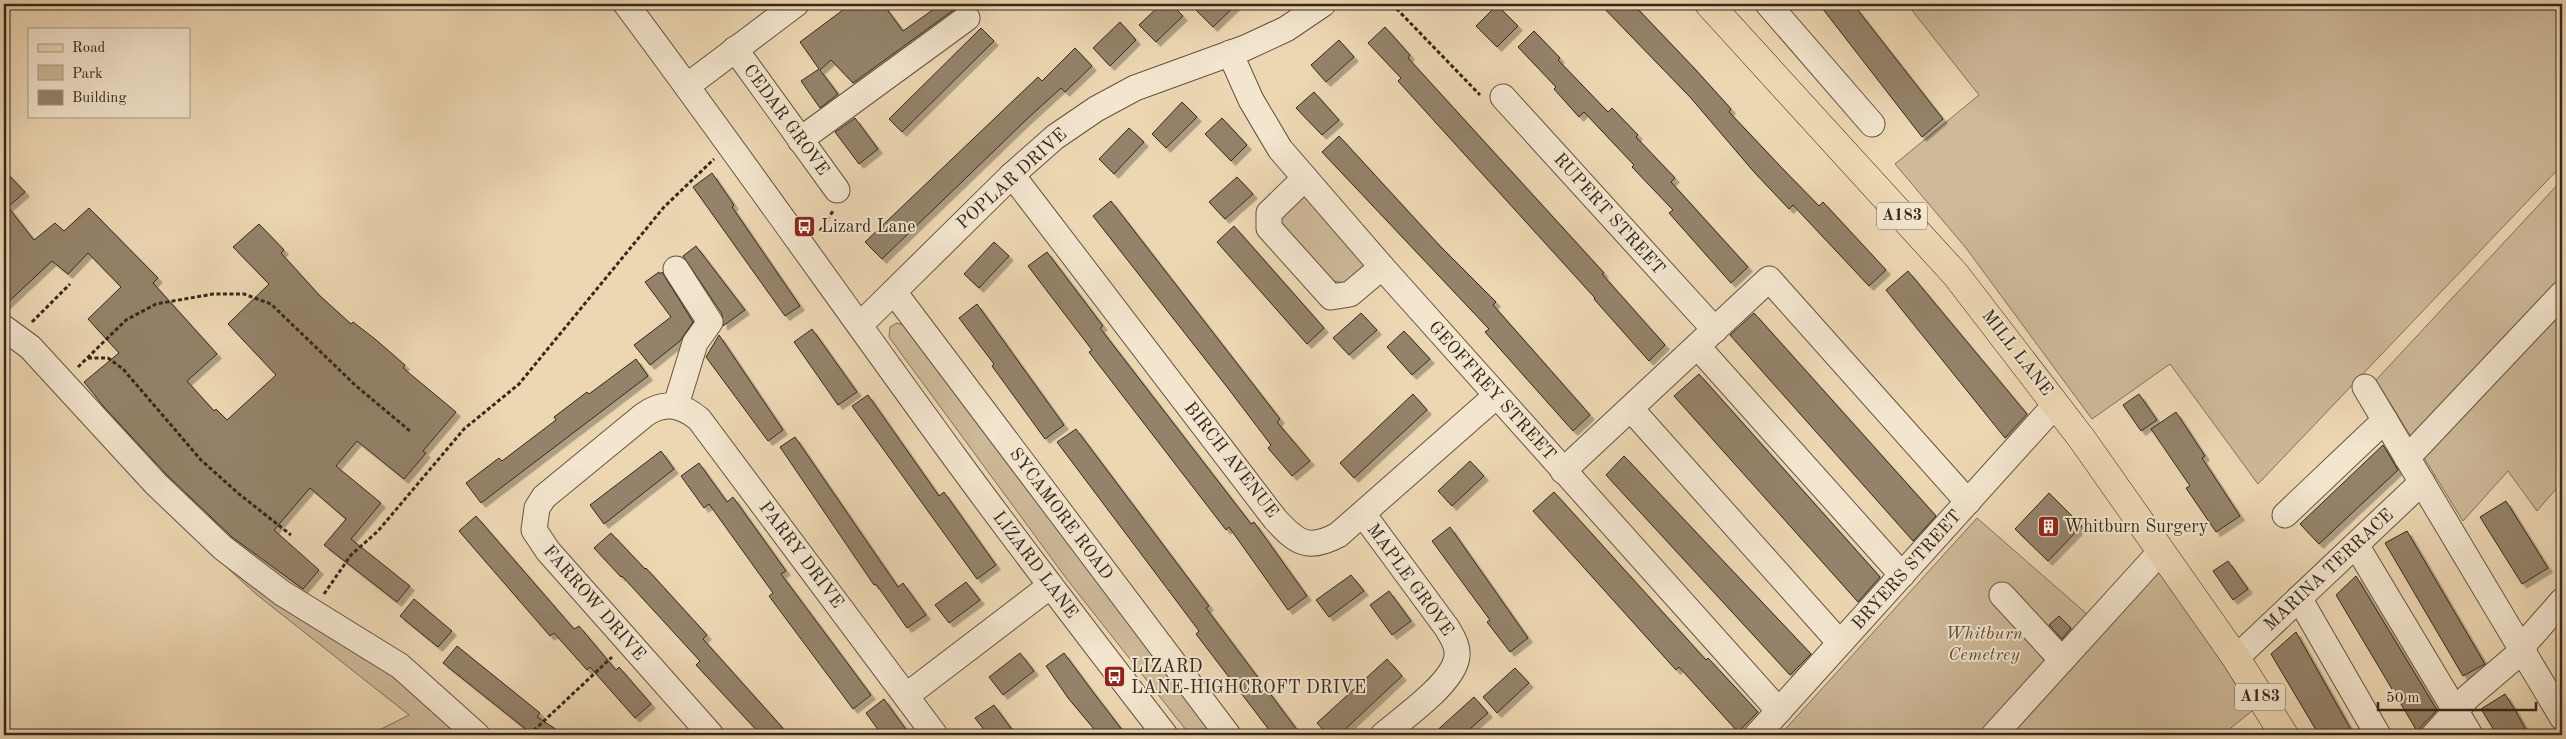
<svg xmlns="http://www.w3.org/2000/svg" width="2566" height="739" font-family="'Old Standard TT',serif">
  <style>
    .green { fill: #ceb999; stroke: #81715a }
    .building { fill: #94836b; stroke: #34291c; filter: url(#shadow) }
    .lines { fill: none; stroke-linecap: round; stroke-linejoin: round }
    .minor-casing { stroke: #625442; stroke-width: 27 }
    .major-casing { stroke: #34291c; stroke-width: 29 }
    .path { stroke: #34291c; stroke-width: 3; stroke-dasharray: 4 2.5; stroke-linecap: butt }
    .minor { stroke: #f3e5ce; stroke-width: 25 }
    .major { stroke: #edd7b3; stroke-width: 28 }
    .labels { text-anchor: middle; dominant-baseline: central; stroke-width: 4; stroke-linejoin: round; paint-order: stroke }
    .shield { fill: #f3e5ce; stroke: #6d6151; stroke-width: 1 }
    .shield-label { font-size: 16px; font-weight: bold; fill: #34291c }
    .street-label { font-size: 18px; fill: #34291c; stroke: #f3e5ce }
    .poi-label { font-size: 18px; fill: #34291c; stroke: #f3e5ce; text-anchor: start }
    .park-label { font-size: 18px; font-style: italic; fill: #5a4d3b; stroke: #f3e5ce }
  </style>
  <defs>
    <filter id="shadow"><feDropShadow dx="4.5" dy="4.5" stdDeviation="0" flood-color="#0004"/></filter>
  </defs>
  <rect width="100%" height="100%" fill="#edd7b3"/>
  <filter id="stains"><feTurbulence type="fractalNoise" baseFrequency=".004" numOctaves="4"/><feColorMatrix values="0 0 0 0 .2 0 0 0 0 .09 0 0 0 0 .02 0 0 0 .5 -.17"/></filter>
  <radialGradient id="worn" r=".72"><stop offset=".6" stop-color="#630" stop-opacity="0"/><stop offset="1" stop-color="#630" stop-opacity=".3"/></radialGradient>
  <!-- green -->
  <g class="green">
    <polygon points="1907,4 2562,4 2562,165 2258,484 2170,364 2092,419 1966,248 1895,164 1979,95"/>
    <polygon points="2562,180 2562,482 2537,511 2508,471 2463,521 2376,380"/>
    <polygon points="1306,193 1369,264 1344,283 1333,281 1281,222 1283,213"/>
    <polygon points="897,323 906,326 1220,735 1190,735 1066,578 889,337 890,327"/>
    <polygon points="1977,518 2087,614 2147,555 2215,650 2252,711 2222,735 1780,735"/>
    <polygon points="212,554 229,559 403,683 462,735 369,735 409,715 256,594"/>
  </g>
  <!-- building -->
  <g class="building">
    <polygon points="851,4 883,4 903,31 941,4 966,4 959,6 853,83 831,60 820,70 838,94 820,108 801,81 819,69 800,42"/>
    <polygon points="1161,4 1171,4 1183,16 1156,42 1139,25"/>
    <polygon points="1190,4 1237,4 1213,27"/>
    <polygon points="1600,4 1633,4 1694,68 1731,109 1729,112 1780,166 1819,206 1823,202 1886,270 1869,286 1793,205 1789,209 1754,172 1690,97"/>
    <polygon points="1819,4 1853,4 1943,119 1922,137"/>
    <polygon points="1497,5 1518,26 1497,47 1476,26"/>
    <polygon points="1120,22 1136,40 1110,66 1093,48"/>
    <polygon points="1385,27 1410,55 1408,58 1604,273 1602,274 1665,345 1649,361 1594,299 1595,298 1398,81 1401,78 1368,43"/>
    <polygon points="981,28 994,41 902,132 889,119"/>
    <polygon points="1534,31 1560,58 1558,60 1608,112 1612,108 1638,135 1636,137 1675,178 1671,182 1748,267 1731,283 1669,213 1673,210 1632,167 1634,165 1584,112 1579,117 1554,89 1556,87 1518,47"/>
    <polygon points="1339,40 1354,57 1326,82 1311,65"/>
    <polygon points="1075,48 1092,66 1065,92 1061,88 1027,119 882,259 865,242 1038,77 1042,81"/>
    <polygon points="1314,92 1339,120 1322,135 1296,108"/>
    <polygon points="1182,102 1197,117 1166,148 1152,134"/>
    <polygon points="855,118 878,149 859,164 835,132"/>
    <polygon points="1222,118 1247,145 1231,161 1205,134"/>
    <polygon points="1129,128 1144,142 1114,174 1099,159"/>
    <polygon points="1339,136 1439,245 1496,302 1493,305 1590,415 1573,431 1485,332 1489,329 1322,152"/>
    <polygon points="4,170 25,192 8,207 34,240 55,223 64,231 89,208 158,278 153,283 217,354 187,381 214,411 216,409 227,420 276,375 228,324 269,284 233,247 259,224 284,250 281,253 319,295 351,324 353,322 375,339 405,365 403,368 456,412 423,451 426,453 404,479 357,441 336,466 381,503 351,539 410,586 397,602 324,545 346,519 310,488 274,530 319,570 303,589 232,537 167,475 104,407 84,382 119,353 88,319 121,287 88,253 68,274 52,261 4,306"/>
    <polygon points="712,173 734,205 732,207 800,306 785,316 693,187"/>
    <polygon points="1237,177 1253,194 1225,219 1209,202"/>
    <polygon points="1111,201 1280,419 1277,422 1310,461 1292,476 1268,448 1271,445 1227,387 1093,216"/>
    <polygon points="1234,226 1324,328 1307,344 1217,242"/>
    <polygon points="994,242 1009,256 979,288 964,274"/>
    <polygon points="696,246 745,310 723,326 722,314 683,256"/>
    <polygon points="1047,252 1103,326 1100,328 1251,524 1254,522 1307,596 1288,610 1229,527 1226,530 1089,352 1092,350 1028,266"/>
    <polygon points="1908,271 2027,414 2005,438 1886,290"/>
    <polygon points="659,272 660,274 662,272 693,322 680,341 650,365 634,345 671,317 645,282"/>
    <polygon points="977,304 1064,425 1045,439 992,366 994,364 959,318"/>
    <polygon points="1361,313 1377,330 1349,355 1333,338"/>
    <polygon points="1754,313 1936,516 1913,541 1730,335"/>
    <polygon points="812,329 857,392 838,405 794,342"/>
    <polygon points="1404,331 1430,359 1412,375 1387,347"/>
    <polygon points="719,335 783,430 768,441 706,357"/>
    <polygon points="636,359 648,376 481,503 466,483 499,458 502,461 556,420 554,417 587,392 589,394"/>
    <polygon points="1699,374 1880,577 1858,602 1674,396"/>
    <polygon points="1413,394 1427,410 1354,478 1340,463"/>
    <polygon points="2139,394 2157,420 2141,431 2123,405"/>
    <polygon points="868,395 939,496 944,492 996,565 977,579 852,406"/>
    <polygon points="2176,412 2205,456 2202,458 2240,516 2216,532 2186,488 2190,486 2151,429"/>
    <polygon points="1076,429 1209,606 1206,608 1301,735 1273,735 1196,634 1199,631 1057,442"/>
    <polygon points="795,437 898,587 903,583 926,615 907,628 876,584 874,585 780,447"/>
    <polygon points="2383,445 2398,470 2319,544 2300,524"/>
    <polygon points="661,451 674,469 604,524 590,505"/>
    <polygon points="1624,456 1811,654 1790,675 1606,475"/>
    <polygon points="1470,461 1484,476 1452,506 1438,491"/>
    <polygon points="699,463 727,502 733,497 786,571 781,574 871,695 853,709 769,596 773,593 709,504 704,508 681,476"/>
    <polygon points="1554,492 1706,660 1708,658 1758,712 1738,732 1679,667 1676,670 1533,511"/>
    <polygon points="2049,493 2082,526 2048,561 2015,529"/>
    <polygon points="2506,501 2548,568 2522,584 2480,517"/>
    <polygon points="476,516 574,629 579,626 616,670 619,667 651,704 635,718 590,667 587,670 554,633 550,636 459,531"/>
    <polygon points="1450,527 1528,638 1510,652 1487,622 1490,620 1432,541"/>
    <polygon points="2407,531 2485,664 2463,676 2385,543"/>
    <polygon points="611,533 645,569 646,568 707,635 703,639 789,735 761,735 696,665 700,661 622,576 621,577 594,548"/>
    <polygon points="2228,561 2248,589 2233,600 2213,571"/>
    <polygon points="1351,575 1364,591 1329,617 1316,600"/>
    <polygon points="2356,576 2437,710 2417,731 2336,595"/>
    <polygon points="966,582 980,600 949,623 935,605"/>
    <polygon points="1389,591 1411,621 1392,635 1370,605"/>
    <polygon points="414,599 452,631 438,647 400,616"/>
    <polygon points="2059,616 2071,628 2062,639 2049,625"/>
    <polygon points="2296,632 2354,735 2319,735 2271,654"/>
    <polygon points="457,646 540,713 537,717 565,735 533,735 443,663"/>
    <polygon points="1020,653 1034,671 1003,695 989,677"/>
    <polygon points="1064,653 1093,692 1126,735 1099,735 1068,698 1046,666"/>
    <polygon points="1387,659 1402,676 1339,735 1328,735 1317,723"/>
    <polygon points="1515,668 1529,683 1497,713 1483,697"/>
    <polygon points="2505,694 2515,710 2529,735 2497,735 2481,709"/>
    <polygon points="1474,697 1488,713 1463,735 1432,735"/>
    <polygon points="884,699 910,735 882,735 866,713"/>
    <polygon points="994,705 1016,735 988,735 975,718"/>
  </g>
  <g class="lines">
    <defs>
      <g id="minor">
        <path d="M626,4C738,154 845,307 956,459C1024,552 1095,644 1165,735"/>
        <polyline points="1768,4 1872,124"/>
        <polyline points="735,49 837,190"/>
        <polyline points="1230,53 1251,100 1280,149 1382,267 1779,711"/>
        <polyline points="687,86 796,4"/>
        <polyline points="1503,97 1715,330"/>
        <polyline points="800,140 967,18"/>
        <path d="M1012,175L1275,519C1297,543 1308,551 1338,535L1496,396"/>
        <polyline points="1305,178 1269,213 1269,228 1331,297 1350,294 1382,267"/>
        <polyline points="676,269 710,322 695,343 676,405"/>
        <polyline points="894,292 1228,735"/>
        <polyline points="860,325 1012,175 1055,137 1096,109 1135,88 1245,48 1286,29 1323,4"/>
        <polyline points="4,328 30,347 156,484 223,548 282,593 400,666 477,735"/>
        <polyline points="1698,347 1902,575"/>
        <polyline points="2365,387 2562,717"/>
        <polyline points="1631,409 1840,643"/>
        <polyline points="2407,458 2562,294"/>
        <polyline points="1563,471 1769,279 1968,502"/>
        <path d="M1363,514L1447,628C1453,638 1460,649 1456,661C1449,686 1403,718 1383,735"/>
        <polyline points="2285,515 2385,420"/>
        <polyline points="2356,545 2470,735"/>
        <polyline points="2002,595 2062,660"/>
        <polyline points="2299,598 2378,735"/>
        <polyline points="2236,658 2422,482"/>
        <polyline points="906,696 1050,586"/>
        <path d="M711,735L548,551L534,530L537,508L544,497L644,415C663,401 681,404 699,419L935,735"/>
        <polyline points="1757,735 2056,404"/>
        <polyline points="1994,735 2161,551"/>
        <polyline points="2434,735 2468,697 2522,651 2527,641 2562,601"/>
      </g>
      <polyline id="major" points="1709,4 1956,275 2082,439 2236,658 2284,735"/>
    </defs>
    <!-- minor casing -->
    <use href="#minor" class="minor-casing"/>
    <!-- major casing -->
    <use href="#major" class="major-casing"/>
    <!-- path -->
    <g class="path">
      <polyline points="1392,4 1480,95"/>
      <polyline points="820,231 833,211"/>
      <polyline points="32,322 70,284"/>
      <polyline points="88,358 108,358 123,369 201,460 239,494 291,535"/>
      <polyline points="78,367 126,320 156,304 213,294 244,294 271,304 355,385 410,431"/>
      <polyline points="324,594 351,555 378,531 464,429 519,384 664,207 714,159"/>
      <polyline points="529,735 612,657"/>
    </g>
    <!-- minor -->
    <use href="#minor" class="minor"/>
    <!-- major -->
    <use href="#major" class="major"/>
  </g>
  <!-- icons -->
  <defs>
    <symbol id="bus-square" viewBox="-11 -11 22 22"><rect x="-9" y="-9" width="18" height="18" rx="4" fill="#8f2418" stroke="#f3e5ce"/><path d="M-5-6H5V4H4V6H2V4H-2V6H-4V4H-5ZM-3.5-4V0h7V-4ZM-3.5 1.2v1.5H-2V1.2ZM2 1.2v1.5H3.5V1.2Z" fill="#fff"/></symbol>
    <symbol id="building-square" viewBox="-11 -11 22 22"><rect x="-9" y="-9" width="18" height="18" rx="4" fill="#8f2418" stroke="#f3e5ce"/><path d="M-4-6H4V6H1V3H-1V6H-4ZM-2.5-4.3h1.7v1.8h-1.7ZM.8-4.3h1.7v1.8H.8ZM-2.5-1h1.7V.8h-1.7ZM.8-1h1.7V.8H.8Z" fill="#fff"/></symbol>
  </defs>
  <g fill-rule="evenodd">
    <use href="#bus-square" x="792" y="214" width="25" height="25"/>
    <use href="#building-square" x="2036" y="514" width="25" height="25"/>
    <use href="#bus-square" x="1102" y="664" width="25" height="25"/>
  </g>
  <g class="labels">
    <!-- shield labels -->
    <g class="shield">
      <rect x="1877" y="202.5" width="50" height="27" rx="4"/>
      <rect x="2235" y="683.5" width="50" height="27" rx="4"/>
    </g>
    <g class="shield-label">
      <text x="1902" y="216">A183</text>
      <text x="2260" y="697">A183</text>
    </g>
    <!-- street labels -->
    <g class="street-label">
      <text transform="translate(786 120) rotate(54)">CEDAR GROVE</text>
      <text transform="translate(1012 179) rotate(-42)">POPLAR DRIVE</text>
      <text transform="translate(1609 214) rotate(48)">RUPERT STREET</text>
      <text transform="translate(2017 353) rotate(52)">MILL LANE</text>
      <text transform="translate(1492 391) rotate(48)">GEOFFREY STREET</text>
      <text transform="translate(1231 460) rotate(52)">BIRCH AVENUE</text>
      <text transform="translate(1061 514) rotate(53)">SYCAMORE ROAD</text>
      <text transform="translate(801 555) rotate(53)">PARRY DRIVE</text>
      <text transform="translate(1035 565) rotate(53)">LIZARD LANE</text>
      <text transform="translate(1907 570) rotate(-48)">BRYERS STREET</text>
      <text transform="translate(2329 570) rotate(-43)">MARINA TERRACE</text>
      <text transform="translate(1410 580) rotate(54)">MAPLE GROVE</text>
      <text transform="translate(594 603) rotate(49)">FARROW DRIVE</text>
    </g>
    <!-- poi labels -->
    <g class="poi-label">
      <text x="821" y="227">Lizard Lane</text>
      <text x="2064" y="527">Whitburn Surgery</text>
      <text x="1131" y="667">LIZARD<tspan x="1131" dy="21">LANE-HIGHCROFT DRIVE</tspan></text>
    </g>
    <!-- park labels -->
    <g class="park-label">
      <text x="1984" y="634">Whitburn<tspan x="1984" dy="21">Cemetrey</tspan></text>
    </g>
  </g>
  <!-- margin -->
  <rect width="2566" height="739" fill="none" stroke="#edd7b3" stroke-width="20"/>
  <rect x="5" y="5" width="2556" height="729" fill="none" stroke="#34291c" stroke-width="2.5"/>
  <rect x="10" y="10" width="2546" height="719" fill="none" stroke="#34291c"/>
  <!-- legend -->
  <rect x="28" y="28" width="162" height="90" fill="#f3e5ce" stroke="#a79a87"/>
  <rect x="38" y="44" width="25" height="8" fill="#edd7b3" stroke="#a79a87"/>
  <text x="72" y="52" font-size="15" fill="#34291c">Road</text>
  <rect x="38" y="65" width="25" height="15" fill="#ceb999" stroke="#a79a87"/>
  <text x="72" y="78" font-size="15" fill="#34291c">Park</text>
  <rect x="38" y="90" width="25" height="15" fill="#94836b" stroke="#a79a87"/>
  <text x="72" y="102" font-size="15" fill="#34291c">Building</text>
  <!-- scale -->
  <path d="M2378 702v8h158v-8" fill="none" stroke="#34291c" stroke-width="2.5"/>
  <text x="2386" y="702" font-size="15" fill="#34291c" stroke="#f3e5ce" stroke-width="4" paint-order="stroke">50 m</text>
  <rect width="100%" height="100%" filter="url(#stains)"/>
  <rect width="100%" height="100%" fill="url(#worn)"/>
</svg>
